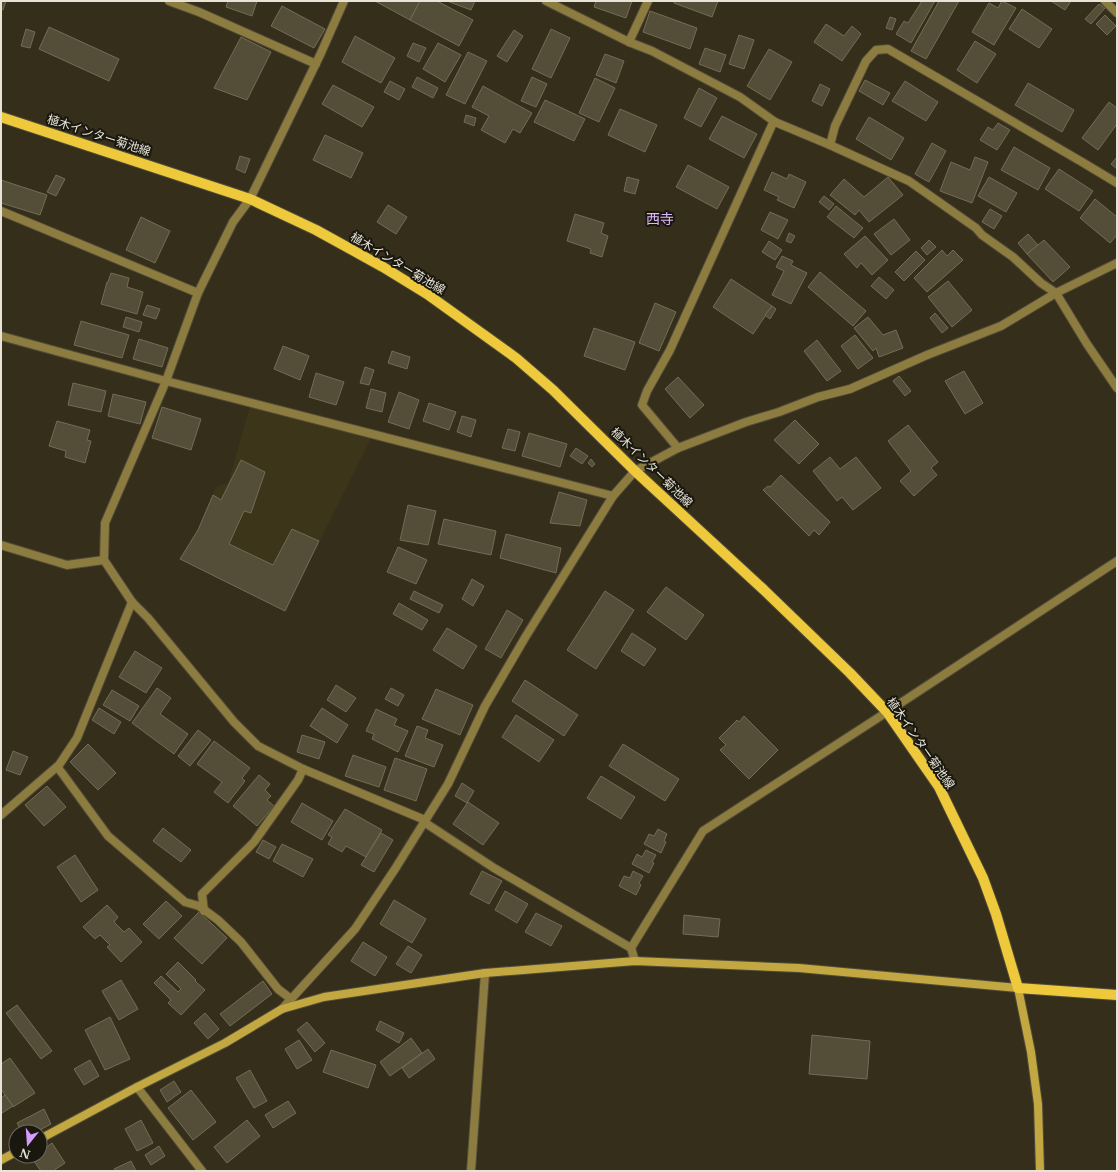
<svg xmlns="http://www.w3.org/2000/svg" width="1118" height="1172" font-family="'Libre Baskerville','Noto Sans JP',serif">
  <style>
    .built { fill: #3c3519 }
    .building { fill: #544e38; stroke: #736c56 }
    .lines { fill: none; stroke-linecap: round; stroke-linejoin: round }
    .street-casing { stroke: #514b38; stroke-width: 10 }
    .secondary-casing { stroke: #514b38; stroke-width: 10 }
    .primary-casing { stroke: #514b38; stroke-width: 12 }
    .street { stroke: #8d7c40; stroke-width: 8 }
    .secondary { stroke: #c3a841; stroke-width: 8 }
    .primary { stroke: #edc93b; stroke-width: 10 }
    .labels { text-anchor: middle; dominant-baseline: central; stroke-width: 4; stroke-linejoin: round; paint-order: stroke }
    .street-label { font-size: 12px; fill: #e7e4d7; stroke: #19170e }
    .quarter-label { font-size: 14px; fill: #dcb7fb; stroke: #19170e }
  </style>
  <rect width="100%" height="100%" fill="#342e1a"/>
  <!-- built -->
  <polygon class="built" points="251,403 373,434 285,611 180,559 198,530 216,487 228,483"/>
  <!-- building -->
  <g class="building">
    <polygon points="1,1 6,1 3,10 1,9"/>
    <polygon points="228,1 257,1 252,16 226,7"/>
    <polygon points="375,1 420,1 410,20"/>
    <polygon points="420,1 437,1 473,20 459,46 410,20"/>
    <polygon points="447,1 475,1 471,10"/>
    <polygon points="596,1 632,1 626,18 594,7"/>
    <polygon points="674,1 718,1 712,17 674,3"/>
    <polygon points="922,1 935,1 911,43 896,34 904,21 908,23"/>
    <polygon points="939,1 959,1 926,59 911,51"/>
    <polygon points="1002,1 1016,8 994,45 972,32 989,3 998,8"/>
    <polygon points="1051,1 1071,1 1065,10"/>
    <polygon points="1099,4 1105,8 1091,24 1085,19"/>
    <polygon points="282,6 325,29 314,48 271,26"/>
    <polygon points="1022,9 1052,29 1039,48 1009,29"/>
    <polygon points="650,11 697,28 690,49 643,32"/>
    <polygon points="1105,15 1116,26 1107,35 1096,24"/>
    <polygon points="890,17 896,19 892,30 886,28"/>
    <polygon points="826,24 844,36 852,26 861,34 842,61 814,42"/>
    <polygon points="49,27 119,59 109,81 39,49"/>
    <polygon points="26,29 35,32 30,48 21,46"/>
    <polygon points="551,29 570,38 551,78 532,69"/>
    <polygon points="514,30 523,36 507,62 497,56"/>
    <polygon points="739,35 754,40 744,69 729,64"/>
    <polygon points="355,36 395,58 381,83 342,62"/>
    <polygon points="241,37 271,52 247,100 214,88"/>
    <polygon points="975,41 996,54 977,83 957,70"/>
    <polygon points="413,43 426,48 419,62 407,56"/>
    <polygon points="438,43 461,55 445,82 423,69"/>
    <polygon points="705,48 726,55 720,72 699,64"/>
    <polygon points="769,49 792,62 770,100 747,86"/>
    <polygon points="468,52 487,61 465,104 446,95"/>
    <polygon points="605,54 624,61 616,83 596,75"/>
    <polygon points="417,77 438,88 433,98 412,87"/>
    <polygon points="532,77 547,84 536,107 521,101"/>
    <polygon points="595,78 615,88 599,122 579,113"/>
    <polygon points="865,80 890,93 883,105 859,91"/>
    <polygon points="390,81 405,89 399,100 384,92"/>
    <polygon points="905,81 938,102 926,121 892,101"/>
    <polygon points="1028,83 1074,110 1062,132 1015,105"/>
    <polygon points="820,84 830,89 822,106 812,101"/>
    <polygon points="333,85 374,107 362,127 322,104"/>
    <polygon points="483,86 532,113 520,133 513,129 505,143 481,130 489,116 472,107"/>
    <polygon points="699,88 717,98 701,127 684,118"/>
    <polygon points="545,100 585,119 574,141 534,122"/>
    <polygon points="1109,102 1117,108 1117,124 1098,150 1082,138"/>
    <polygon points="620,109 657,125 645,152 608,135"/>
    <polygon points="466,115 476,118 474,126 464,122"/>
    <polygon points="722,116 757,134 744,158 709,139"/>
    <polygon points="869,117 904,138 891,160 856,139"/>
    <polygon points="998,123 1010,130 997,150 980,140 988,127 993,130"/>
    <polygon points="325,135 363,153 351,178 313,160"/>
    <polygon points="932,143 946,151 929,182 915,174"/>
    <polygon points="1014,147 1050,168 1038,190 1001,170"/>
    <polygon points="240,156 250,159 245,173 236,169"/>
    <polygon points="975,157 988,162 972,203 940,191 951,162 970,170"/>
    <polygon points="1117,157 1117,169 1111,164"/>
    <polygon points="688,165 729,187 717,209 676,187"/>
    <polygon points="1059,169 1093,191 1079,211 1045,189"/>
    <polygon points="772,172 787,179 789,174 806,182 794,208 777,200 779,197 764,190"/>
    <polygon points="56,175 65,179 56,196 47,192"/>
    <polygon points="627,177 639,180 635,194 624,191"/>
    <polygon points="888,177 903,195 869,222 859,210 855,215 830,195 844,179 864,197"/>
    <polygon points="989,177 1017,193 1006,212 978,196"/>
    <polygon points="1,180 47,195 40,215 1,203"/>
    <polygon points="824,196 834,204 829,210 819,202"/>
    <polygon points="1095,199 1117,217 1117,235 1110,243 1080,218"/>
    <polygon points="388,205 407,217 396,234 377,222"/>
    <polygon points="836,206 863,228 854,238 827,217"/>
    <polygon points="990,209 1002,216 994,229 982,222"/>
    <polygon points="770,212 788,220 778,239 761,230"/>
    <polygon points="575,214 604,223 601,233 608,236 602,257 590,253 591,249 567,241"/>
    <polygon points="141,217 170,231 155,263 126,250"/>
    <polygon points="894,219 910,240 891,255 874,234"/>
    <polygon points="789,233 795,236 791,243 786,241"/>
    <polygon points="1028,234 1038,245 1027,254 1018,243"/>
    <polygon points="865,236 888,260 872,275 861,263 857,268 844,254"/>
    <polygon points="929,240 936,247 927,255 921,248"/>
    <polygon points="1044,240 1070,267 1053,282 1027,254"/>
    <polygon points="769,241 782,250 775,260 762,252"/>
    <polygon points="942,250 947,256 953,250 963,260 927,292 914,278"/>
    <polygon points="916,251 925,260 904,281 895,272"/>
    <polygon points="782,256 793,261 791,265 807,273 791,304 772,295 784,271 776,267"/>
    <polygon points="820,272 866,311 853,326 808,287"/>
    <polygon points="111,273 129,278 127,287 143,292 137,314 101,304 107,282 108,282"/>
    <polygon points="879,277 894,290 886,299 871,286"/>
    <polygon points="731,279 772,306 753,334 713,307"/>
    <polygon points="948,281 972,310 952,327 928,297"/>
    <polygon points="655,303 676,312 659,351 639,343"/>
    <polygon points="147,305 160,309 156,319 143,315"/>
    <polygon points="772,306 776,309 770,319 765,315"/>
    <polygon points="935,313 948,328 942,333 930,318"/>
    <polygon points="126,317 142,322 139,332 123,327"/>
    <polygon points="868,317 883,335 896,330 903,348 879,357 876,348 873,351 854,328"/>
    <polygon points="81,321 129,335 122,358 74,345"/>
    <polygon points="594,328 635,342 625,370 584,356"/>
    <polygon points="855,335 873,358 858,369 841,346"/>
    <polygon points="139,339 168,348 162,367 133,359"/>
    <polygon points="817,340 841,371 827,381 804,351"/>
    <polygon points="283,346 309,356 300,380 274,369"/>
    <polygon points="392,351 410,357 407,369 388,363"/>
    <polygon points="365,367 374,370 369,385 360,383"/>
    <polygon points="964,371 983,403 965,414 945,381"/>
    <polygon points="316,373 344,382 336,405 309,397"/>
    <polygon points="899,376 911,391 905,396 893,381"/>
    <polygon points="678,377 704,405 690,418 665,389"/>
    <polygon points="73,383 106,391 101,412 68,405"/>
    <polygon points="371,389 386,393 382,412 366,408"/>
    <polygon points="399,392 419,400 409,429 388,422"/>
    <polygon points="113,394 146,402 140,424 108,416"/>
    <polygon points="429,403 456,412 449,430 423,421"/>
    <polygon points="162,407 201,419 191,450 152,438"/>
    <polygon points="462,416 476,420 471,437 457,432"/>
    <polygon points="795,420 819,444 799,464 774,440"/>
    <polygon points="57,421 90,430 87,440 91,441 85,463 65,457 66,451 49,446"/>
    <polygon points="908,425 938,462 931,468 937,475 914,496 900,481 911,471 888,441"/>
    <polygon points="508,429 520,432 515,451 502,448"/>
    <polygon points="529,433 567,444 560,467 522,456"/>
    <polygon points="576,448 588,456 582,464 570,456"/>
    <polygon points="830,457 840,469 856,457 881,488 853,510 842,497 837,501 813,471"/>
    <polygon points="591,459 595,464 592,467 588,463"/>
    <polygon points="241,460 265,472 251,513 244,511 229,544 273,565 292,529 319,541 285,611 180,559 198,530 213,495 221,500"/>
    <polygon points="781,475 830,522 819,535 814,530 809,536 763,490 768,486 770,487"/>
    <polygon points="559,492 587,500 580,526 550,523"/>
    <polygon points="408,505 436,511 428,545 400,540"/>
    <polygon points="444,519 496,531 491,555 438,544"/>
    <polygon points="506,534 561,548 556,573 500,558"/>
    <polygon points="398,547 427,560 416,584 387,572"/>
    <polygon points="472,579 484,586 473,606 462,599"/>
    <polygon points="666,587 704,615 686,640 647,612"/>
    <polygon points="414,591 443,605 439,613 410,599"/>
    <polygon points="605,591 634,610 596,669 567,650"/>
    <polygon points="399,603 428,620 422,630 393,614"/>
    <polygon points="507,610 523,620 501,658 485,649"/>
    <polygon points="447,628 477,646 463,669 433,650"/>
    <polygon points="632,633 656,649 644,666 621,651"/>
    <polygon points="135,651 162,668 146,693 119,677"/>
    <polygon points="525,680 578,715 564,736 512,701"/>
    <polygon points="336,685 356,698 346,712 327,700"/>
    <polygon points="157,688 171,698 160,714 188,734 174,754 132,723"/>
    <polygon points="391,688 404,695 398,706 385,699"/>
    <polygon points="436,689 473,705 460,735 422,719"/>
    <polygon points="112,690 139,706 130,721 103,705"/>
    <polygon points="99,708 121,722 114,734 92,720"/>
    <polygon points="322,708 348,725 337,743 310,726"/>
    <polygon points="376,709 397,719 394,725 408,731 398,752 372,739 374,734 366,731"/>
    <polygon points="516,715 554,740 539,762 502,737"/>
    <polygon points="744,716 778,750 749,779 720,750 726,745 719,738 737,720 739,722"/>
    <polygon points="417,726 428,730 425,738 443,745 434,767 405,756"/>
    <polygon points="198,730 211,740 190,766 178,756"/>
    <polygon points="302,735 325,742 319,759 297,752"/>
    <polygon points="214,741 250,768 242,778 245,781 228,803 214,792 222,782 197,764"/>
    <polygon points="88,744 116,773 98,790 70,762"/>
    <polygon points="623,744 679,779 665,801 609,766"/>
    <polygon points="13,751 28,757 20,775 6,770"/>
    <polygon points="353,755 386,767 379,787 345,776"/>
    <polygon points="395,758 427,769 416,801 384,790"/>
    <polygon points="259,775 270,784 265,790 271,796 267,800 274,806 257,826 233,806"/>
    <polygon points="601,776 635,797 621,819 587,798"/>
    <polygon points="462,783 474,791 467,803 455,796"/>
    <polygon points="47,786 66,807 44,826 25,805"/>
    <polygon points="468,802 499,823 483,845 453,824"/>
    <polygon points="302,803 333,821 322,840 291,822"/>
    <polygon points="345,809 382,830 366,857 346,846 342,852 328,844 332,837 328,835"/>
    <polygon points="163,828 191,850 181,862 153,841"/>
    <polygon points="658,829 667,834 664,841 666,842 661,853 644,844 649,834 654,836"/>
    <polygon points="381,833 393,840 374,872 361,865"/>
    <polygon points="263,840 276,847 269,859 256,852"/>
    <polygon points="282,844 313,859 303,877 273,861"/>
    <polygon points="646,850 656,855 652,862 654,863 649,873 632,864 637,854 642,857"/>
    <polygon points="75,855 98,890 81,902 57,867"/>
    <polygon points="482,871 502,881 489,904 470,894"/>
    <polygon points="633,871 643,876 639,883 641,885 636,895 619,886 624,876 630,878"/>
    <polygon points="505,891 528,904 517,923 495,910"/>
    <polygon points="394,900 426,919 412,943 380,924"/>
    <polygon points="166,901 182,916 159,939 143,924"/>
    <polygon points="107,905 118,917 114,922 124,932 129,928 142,942 121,962 107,947 110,945 100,935 95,939 83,927"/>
    <polygon points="199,912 227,938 202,964 174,938"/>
    <polygon points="536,913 562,926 551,946 525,932"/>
    <polygon points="684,915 720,919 718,937 683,934"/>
    <polygon points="363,942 387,957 375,976 351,961"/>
    <polygon points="408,946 422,955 411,973 396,964"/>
    <polygon points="178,962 196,980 195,981 205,990 181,1015 168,1003 171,1000 154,983 161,976 178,992 181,989 166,974"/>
    <polygon points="121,980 138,1009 119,1020 102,991"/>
    <polygon points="263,981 272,994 230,1026 220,1014"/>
    <polygon points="17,1005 52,1051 41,1059 6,1013"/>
    <polygon points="205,1013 219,1029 208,1039 194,1023"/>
    <polygon points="110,1017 130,1059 105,1070 85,1030"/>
    <polygon points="380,1021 404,1033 399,1043 376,1030"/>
    <polygon points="307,1022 325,1043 315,1052 297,1030"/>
    <polygon points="812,1035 870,1041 867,1079 809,1074"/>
    <polygon points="411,1038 422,1053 390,1076 380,1062"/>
    <polygon points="299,1040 312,1060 297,1069 285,1049"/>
    <polygon points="428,1049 435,1059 409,1078 402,1068"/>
    <polygon points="331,1050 376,1065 368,1088 323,1072"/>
    <polygon points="10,1058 35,1093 13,1107 1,1089 1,1064"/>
    <polygon points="90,1060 99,1076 84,1085 74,1069"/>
    <polygon points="250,1070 267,1101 254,1108 236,1078"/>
    <polygon points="174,1081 181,1092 167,1102 160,1090"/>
    <polygon points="191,1090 216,1122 193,1140 168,1108"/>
    <polygon points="5,1095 13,1106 2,1113 1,1111 1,1098"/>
    <polygon points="288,1101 296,1113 273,1128 265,1115"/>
    <polygon points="44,1109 51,1124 36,1132 22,1132 17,1123"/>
    <polygon points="141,1120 153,1143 137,1151 125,1129"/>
    <polygon points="247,1120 260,1136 227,1163 214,1147"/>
    <polygon points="52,1143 65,1163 53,1171 41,1171 31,1157 33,1156 40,1156 40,1152"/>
    <polygon points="159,1146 165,1156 151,1165 145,1155"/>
    <polygon points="131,1161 136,1171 115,1171 114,1169"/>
  </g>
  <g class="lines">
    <defs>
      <g id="street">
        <polyline points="169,1 199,12 316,64"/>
        <polyline points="344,1 321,53 250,199 233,222 198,293 166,381 105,523 104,560 132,602 148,618 234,722 258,746 303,769 425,820 427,824 494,868 631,948 635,961"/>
        <polyline points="546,1 629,42 652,51 740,97 775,122 830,145 909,181 976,228 982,235 1013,257 1041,283 1056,293 1087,344 1117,388"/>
        <polyline points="1105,1 1117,13"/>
        <polyline points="629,42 648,1"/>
        <polyline points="830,145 835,126 866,61 876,50 888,49 1082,162 1117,183"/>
        <polyline points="1,211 198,293"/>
        <polyline points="1,336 166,381 613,496"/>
        <polyline points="678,448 642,405 647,391 670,350 772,125 775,122"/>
        <polyline points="1,545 67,565 104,560"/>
        <polyline points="57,767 62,773 108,836 185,902 199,906 218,920 241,942 278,989 291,999"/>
        <polyline points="1,815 59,765 77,738 132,602"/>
        <polyline points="204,911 202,894 254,842 298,780 303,769"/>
        <polyline points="631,948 703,831 887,712 1117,561"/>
        <polyline points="282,1009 355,929 395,869 448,784 485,706 526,636 613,496 635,471 678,448 746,422 779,412 818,397 850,389 927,355 1001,326 1056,293 1117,263"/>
        <polyline points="137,1087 202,1171"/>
        <polyline points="471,1171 485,973"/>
      </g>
      <g id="secondary">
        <polyline points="40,1139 137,1087 225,1043 282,1009 324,997 485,973 635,961 799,968 1018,988 1031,1052 1038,1104 1040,1171"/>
        <polyline points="1,1160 16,1152"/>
      </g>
      <polyline id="primary" points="1,117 250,199 316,230 383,267 427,294 516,358 553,390 635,471 764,590 850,673 887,712 939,787 983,878 996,914 1018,988 1117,995"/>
    </defs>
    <!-- street casing -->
    <use href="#street" class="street-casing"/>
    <!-- secondary casing -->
    <use href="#secondary" class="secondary-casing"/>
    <!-- primary casing -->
    <use href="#primary" class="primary-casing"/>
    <!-- street -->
    <use href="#street" class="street"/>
    <!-- secondary -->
    <use href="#secondary" class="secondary"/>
    <!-- primary -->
    <use href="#primary" class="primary"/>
  </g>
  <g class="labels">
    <!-- street labels -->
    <g class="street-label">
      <text transform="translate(99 135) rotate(18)">植木インター菊池線</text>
      <text transform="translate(398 263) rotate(31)">植木インター菊池線</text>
      <text transform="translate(652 467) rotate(44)">植木インター菊池線</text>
      <text transform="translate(921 743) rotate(55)">植木インター菊池線</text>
    </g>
    <!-- quarter labels -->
    <g class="quarter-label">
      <text x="660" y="219">西寺</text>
    </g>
  </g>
  <!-- border -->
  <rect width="1118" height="1172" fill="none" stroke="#e7e4d7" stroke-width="4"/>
  <!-- north arrow -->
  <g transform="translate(28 1144) rotate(197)"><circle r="19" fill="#19170e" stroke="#6b695e"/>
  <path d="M0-3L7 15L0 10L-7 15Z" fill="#d39cfd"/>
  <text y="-6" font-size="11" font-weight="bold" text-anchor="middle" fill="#e7e4d7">N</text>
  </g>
</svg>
